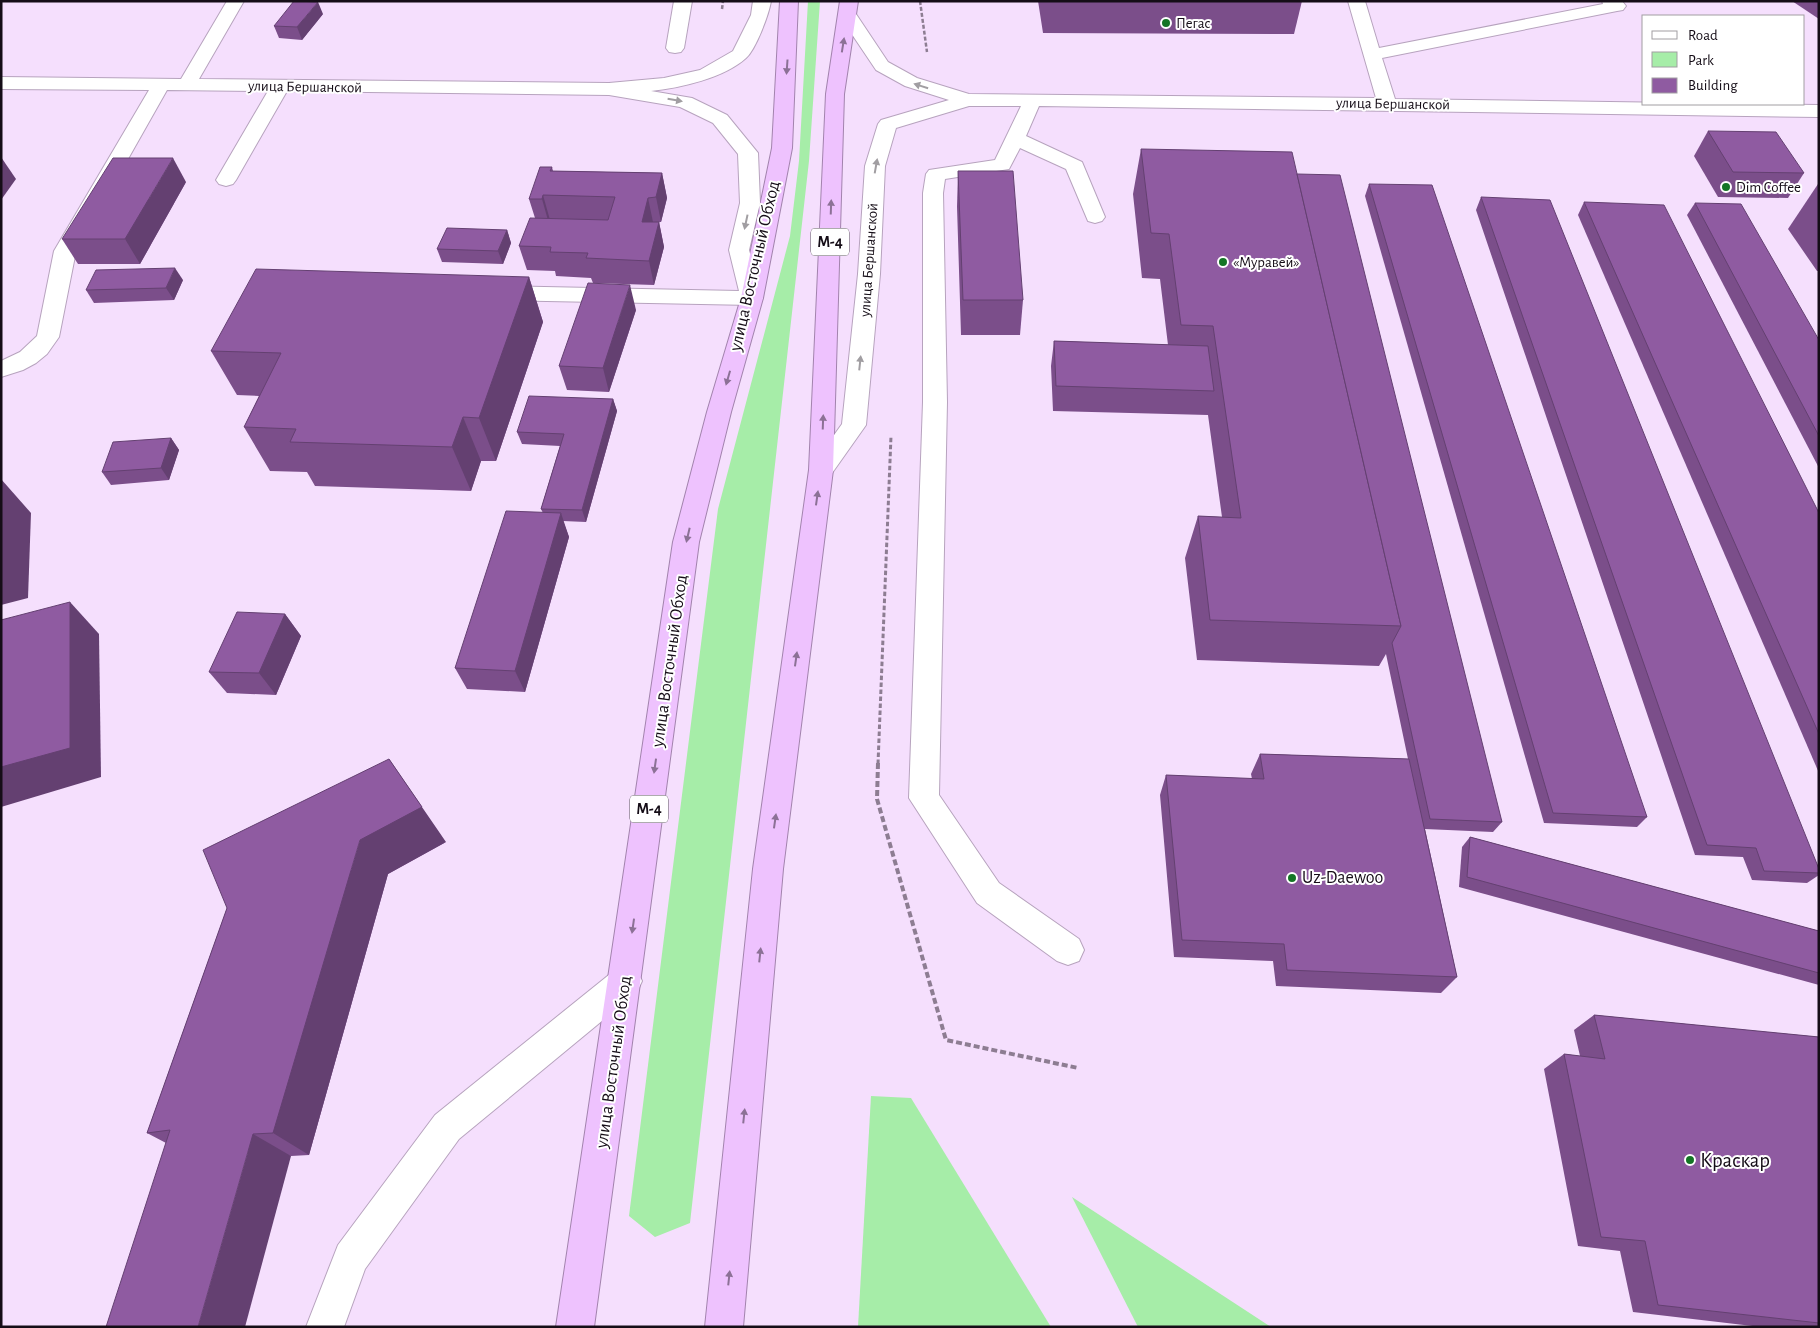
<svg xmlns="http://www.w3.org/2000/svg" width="1820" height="1328" font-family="'Alegreya Sans',sans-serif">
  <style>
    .green { fill: #a6eda8 }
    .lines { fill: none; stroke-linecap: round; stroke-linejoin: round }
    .minor-casing { stroke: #b7a3be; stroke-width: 2 }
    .highway-casing { stroke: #a283ad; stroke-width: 2 }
    .path-far2 { stroke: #8d7d92; stroke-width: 2.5; stroke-dasharray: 4 2; stroke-linecap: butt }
    .path-far1 { stroke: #8d7d92; stroke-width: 3; stroke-dasharray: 4.5 2.5; stroke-linecap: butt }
    .path { stroke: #8d7d92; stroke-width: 4; stroke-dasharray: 6 3; stroke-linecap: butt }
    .minor { fill: #fff; fill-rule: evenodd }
    .highway { fill: #eec2fe; fill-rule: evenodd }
    .wall { fill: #7b4e8a }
    .shaded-wall { fill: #644071 }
    .building { fill: #8f5ba1; stroke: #644071 }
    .oneway { fill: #8c7196 }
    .oneway2 { fill: #a19ea2 }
    .poi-dot { fill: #147525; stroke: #fff; stroke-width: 2 }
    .labels { text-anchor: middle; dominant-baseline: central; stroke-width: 4; stroke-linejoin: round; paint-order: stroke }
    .far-poi-label { font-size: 15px; fill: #150d17; stroke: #fff; text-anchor: start }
    .far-street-label { font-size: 15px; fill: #150d17; stroke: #fff }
    .shield { fill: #fff; stroke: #5b565d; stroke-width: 1 }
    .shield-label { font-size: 16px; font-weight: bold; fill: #150d17 }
    .street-label { font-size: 18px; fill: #150d17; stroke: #fff }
    .poi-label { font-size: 18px; fill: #150d17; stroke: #fff; text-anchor: start }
    .near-poi-label { font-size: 21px; fill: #150d17; stroke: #fff; text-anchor: start }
  </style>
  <rect width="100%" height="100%" fill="#f5dffd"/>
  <!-- green -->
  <g class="green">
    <polygon points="808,1 820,1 809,161 690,1223 655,1237 629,1216 718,509 790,236 799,161"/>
    <polygon points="871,1096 911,1098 1051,1327 858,1327"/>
    <polygon points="1072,1197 1271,1327 1138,1327"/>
  </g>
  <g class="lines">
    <defs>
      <g id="minor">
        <path d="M227,1H244L199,79L609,83L664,78L700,70L733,51L751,15L753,1H771C769,14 756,49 746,58C724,78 680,88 651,91L692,98L727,115L758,153L760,203L749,250L763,298L760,303L752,305L498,300L490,298L487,293L490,288L498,286L739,291L729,250L740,203L738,154L713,123L680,107L609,95L287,91L236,180L233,184L226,186L219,184L216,180L268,91L167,90L76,251L59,337L47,354L36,363L23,370L1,377V361L20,352L37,336L54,251L149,90L1,89V77L181,79Z"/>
        <polygon points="674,1 692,1 684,48 681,52 675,53 669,52 666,48"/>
        <polygon points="1348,1 1365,1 1379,48 1603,4 1602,1 1622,1 1626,6 1623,10 1617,11 1382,58 1395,99 1819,105 1819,117 1039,106 1026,136 1082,162 1105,217 1102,221 1095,223 1088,221 1066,169 1020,148 1009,169 945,179 943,193 947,402 939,795 999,883 1079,939 1084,950 1079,961 1068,965 1057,961 977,903 909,798 923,402 923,193 926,174 929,170 995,160 1021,106 969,106 896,128 885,166 880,274 866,425 830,476 821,479 812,476 809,470 842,424 858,274 865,166 878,124 881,120 949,100 905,86 876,70 839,15 842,11 848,10 854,11 888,62 917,78 969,94 1376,98"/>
        <polygon points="626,965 637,970 642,981 637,992 459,1139 365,1269 344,1327 306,1327 338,1245 435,1115 615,970"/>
      </g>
      <g id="highway">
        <polygon points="780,1 798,1 792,148 763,298 731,412 699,542 594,1327 556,1327 673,542 707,412 741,298 772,148"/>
        <polygon points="840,1 858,1 844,94 833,470 783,869 743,1327 705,1327 753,869 809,470 826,94"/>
      </g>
    </defs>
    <!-- minor casing -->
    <use href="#minor" class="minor-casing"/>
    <!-- highway casing -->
    <use href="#highway" class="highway-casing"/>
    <!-- path-far2 -->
    <g class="path-far2">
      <polyline points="920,1 927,52"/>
      <polyline points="722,9 723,1"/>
    </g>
    <!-- path-far1 -->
    <polyline class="path-far1" points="878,764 891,436"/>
    <!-- path -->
    <polyline class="path" points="878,763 877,799 946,1040 1078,1068"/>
    <!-- minor -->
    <use href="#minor" class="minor"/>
    <!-- highway -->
    <use href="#highway" class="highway"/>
  </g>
  <!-- wall -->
  <g class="wall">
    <polygon points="1038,1 1302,1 1294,34 1043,33"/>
    <polygon points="1792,1 1819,1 1819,19"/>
    <polygon points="323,14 302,40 279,38 274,26"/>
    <polygon points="1708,131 1804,173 1788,198 1718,197 1694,156"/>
    <polygon points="1141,149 1297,174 1502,822 1493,832 1425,829 1457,977 1441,993 1276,986 1273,961 1174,957 1160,795 1166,775 1252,779 1251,774 1260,754 1408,759 1386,654 1379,666 1197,660 1185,558 1198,516 1222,517 1208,415 1053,411 1051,366 1054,341 1168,345 1160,279 1142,278 1133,194"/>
    <polygon points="552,167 553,171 662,173 667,198 661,222 659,222 664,247 654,285 593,283 591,278 556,276 555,271 527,270 519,246 535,218 529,199"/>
    <polygon points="958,171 1023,300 1020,335 961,335 957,207"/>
    <polygon points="186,182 140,264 78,264 62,239"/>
    <polygon points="1369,184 1647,817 1637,827 1544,823 1365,196"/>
    <polygon points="1818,184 1819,271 1817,271 1788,229"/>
    <polygon points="1481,197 1819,869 1819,875 1807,883 1752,880 1743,857 1695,855 1476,210"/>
    <polygon points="1584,202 1819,513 1819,773 1578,215"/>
    <polygon points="1695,203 1819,340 1819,468 1687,215"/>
    <polygon points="507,230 511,243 503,264 442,262 437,249"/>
    <polygon points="529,277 543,322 496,461 481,461 471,491 315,486 307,472 270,471 244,427 259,396 237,395 211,351"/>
    <polygon points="183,280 174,300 94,303 86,290"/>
    <polygon points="636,310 609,392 567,390 559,366"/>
    <polygon points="613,399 617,411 586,522 563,521 569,537 525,692 467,689 455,668 543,513 541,509 560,446 522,444 517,432"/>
    <polygon points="171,438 179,450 169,480 111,485 102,472"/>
    <polygon points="285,614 301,636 276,695 227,693 209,672"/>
    <polygon points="1470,837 1819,931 1819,985 1459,887 1462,847"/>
    <polygon points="446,842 388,874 309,1155 291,1156 166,1143 147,1133 227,908"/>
    <polygon points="1594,1015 1819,1037 1819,1327 1761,1327 1633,1312 1620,1251 1578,1246 1544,1069 1564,1054 1580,1056 1574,1030"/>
  </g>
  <!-- shaded-wall -->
  <g class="shaded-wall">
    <polygon points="318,2 323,14 302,40 297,27"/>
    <polygon points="1,157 16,179 1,200"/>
    <polygon points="173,158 186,182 140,264 125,239"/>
    <polygon points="662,173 667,198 661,222 656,197"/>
    <polygon points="543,195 550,220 549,224 542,199"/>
    <polygon points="648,198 653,222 642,222"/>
    <polygon points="659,222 664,247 654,285 649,261"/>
    <polygon points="507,230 511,243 503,264 498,251"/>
    <polygon points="175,268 183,280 174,300 166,288"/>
    <polygon points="529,277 543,322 496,461 479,418"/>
    <polygon points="630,285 636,310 609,392 603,368"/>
    <polygon points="613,399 617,411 586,522 582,510"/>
    <polygon points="463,417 481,461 471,491 452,447"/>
    <polygon points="171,438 179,450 169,480 161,468"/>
    <polygon points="1,479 31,513 28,598 1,605"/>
    <polygon points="561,513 569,537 525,692 515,671"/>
    <polygon points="70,602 99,634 101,777 1,807 1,767"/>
    <polygon points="285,614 301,636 276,695 259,673"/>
    <polygon points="389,759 446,842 388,874 309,1155 273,1133 360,840"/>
    <polygon points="253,1134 291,1156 245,1327 198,1327"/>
  </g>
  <!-- building -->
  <g class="building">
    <polygon points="294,1 318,2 297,27 274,26"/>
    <polygon points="1708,131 1776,132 1804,173 1733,172"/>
    <polygon points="1141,149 1292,152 1401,626 1210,620 1198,516 1241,518 1213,326 1181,325 1169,234 1151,233"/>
    <polygon points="113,158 173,158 125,239 62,239"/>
    <polygon points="540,167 552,167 550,171 662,173 656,197 648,198 642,222 659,222 649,261 586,258 588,253 550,252 551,247 519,246 530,218 608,220 615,197 543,195 542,199 529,199"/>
    <polygon points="958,171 1013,171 1023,300 963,300"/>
    <polygon points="1297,174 1340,175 1502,822 1430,819 1392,643 1401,626"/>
    <polygon points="1369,184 1432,185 1647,817 1553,813"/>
    <polygon points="1481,197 1550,200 1819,869 1819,873 1764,871 1756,848 1707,845"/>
    <polygon points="1584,202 1664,205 1819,513 1819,734"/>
    <polygon points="1695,203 1741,204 1819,340 1819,436"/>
    <polygon points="447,228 507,230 498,251 437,249"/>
    <polygon points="175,268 166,288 86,290 96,270"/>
    <polygon points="256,269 529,277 479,418 463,417 452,447 290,442 296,429 244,427 281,353 211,351"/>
    <polygon points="588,283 630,285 603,368 559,366"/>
    <polygon points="1054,341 1208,346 1214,391 1056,386"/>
    <polygon points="529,396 613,399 582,510 541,509 564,434 517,432"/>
    <polygon points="171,438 161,468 102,472 113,442"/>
    <polygon points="506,511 561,513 515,671 455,668"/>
    <polygon points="70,602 70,748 1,767 1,620"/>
    <polygon points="237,612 285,614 259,673 209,672"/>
    <polygon points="1260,754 1409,759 1457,977 1287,970 1284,944 1182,940 1166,775 1264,779"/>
    <polygon points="389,759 422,807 360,840 273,1133 253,1134 198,1327 106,1327 170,1130 147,1133 227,908 203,850"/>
    <polygon points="1470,837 1819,931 1819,973 1467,877"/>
    <polygon points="1594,1015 1819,1037 1819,1323 1658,1305 1645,1241 1601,1237 1564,1054 1605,1059"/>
  </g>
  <!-- one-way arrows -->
  <defs><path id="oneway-solid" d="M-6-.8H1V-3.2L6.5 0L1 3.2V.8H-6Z" transform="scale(1.25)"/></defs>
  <g class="oneway">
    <use href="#oneway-solid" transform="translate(843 45) rotate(-81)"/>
    <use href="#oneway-solid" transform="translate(787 67) rotate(94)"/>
    <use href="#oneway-solid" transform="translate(831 207) rotate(-88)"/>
    <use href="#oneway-solid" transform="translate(728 378) rotate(106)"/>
    <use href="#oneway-solid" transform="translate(823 422) rotate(-88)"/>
    <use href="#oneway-solid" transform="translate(817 498) rotate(-82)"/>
    <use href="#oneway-solid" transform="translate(688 535) rotate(103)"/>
    <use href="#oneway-solid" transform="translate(796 659) rotate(-82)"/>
    <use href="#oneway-solid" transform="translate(655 766) rotate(98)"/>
    <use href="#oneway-solid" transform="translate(775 821) rotate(-82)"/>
    <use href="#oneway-solid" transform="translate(633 926) rotate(98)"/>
    <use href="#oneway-solid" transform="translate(760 955) rotate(-84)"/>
    <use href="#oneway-solid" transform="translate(744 1116) rotate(-84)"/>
    <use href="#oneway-solid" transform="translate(729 1278) rotate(-84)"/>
  </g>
  <g class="oneway2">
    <use href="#oneway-solid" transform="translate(921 86) rotate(-162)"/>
    <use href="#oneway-solid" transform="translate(675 100) rotate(10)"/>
    <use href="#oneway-solid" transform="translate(876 166) rotate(-80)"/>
    <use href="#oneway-solid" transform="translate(746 222) rotate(102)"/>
    <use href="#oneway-solid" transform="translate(860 363) rotate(-84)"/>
  </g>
  <!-- markers -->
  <g class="poi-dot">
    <circle cx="1166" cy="23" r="5"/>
    <circle cx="1726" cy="187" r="5"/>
    <circle cx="1223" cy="262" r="5"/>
    <circle cx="1292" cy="878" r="5"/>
    <circle cx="1690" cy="1160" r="5"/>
  </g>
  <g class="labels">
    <!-- far-poi labels -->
    <g class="far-poi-label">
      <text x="1176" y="23">Пегас</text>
      <text x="1736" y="187">Dim Coffee</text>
      <text x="1233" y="262">«Муравей»</text>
    </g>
    <!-- far-street labels -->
    <g class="far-street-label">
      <text transform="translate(305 87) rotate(1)">улица Бершанской</text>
      <text transform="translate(1393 104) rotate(1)">улица Бершанской</text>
      <text transform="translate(869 260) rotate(-86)">улица Бершанской</text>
    </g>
    <!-- shield labels -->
    <g class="shield">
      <rect x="811" y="228.5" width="38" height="27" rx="4"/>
      <rect x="630" y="795.5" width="38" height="27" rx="4"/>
    </g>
    <g class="shield-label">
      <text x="830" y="242">М-4</text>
      <text x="649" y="809">М-4</text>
    </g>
    <!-- street labels -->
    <g class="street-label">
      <text transform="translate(755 266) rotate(-77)">улица Восточный Обход</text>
      <text transform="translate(670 661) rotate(-82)">улица Восточный Обход</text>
      <text transform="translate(614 1062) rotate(-82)">улица Восточный Обход</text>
    </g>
    <!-- poi labels -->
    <g class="poi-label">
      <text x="1302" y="878">Uz-Daewoo</text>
    </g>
    <!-- near-poi labels -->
    <g class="near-poi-label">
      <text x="1700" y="1160">Краскар</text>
    </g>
  </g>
  <!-- border -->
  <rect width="1820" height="1328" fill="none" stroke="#150d17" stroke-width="5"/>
  <!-- legend -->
  <rect x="1642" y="15" width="162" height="90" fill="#ffffff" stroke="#a19ea2"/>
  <rect x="1652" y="31" width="25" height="8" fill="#ffffff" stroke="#a19ea2"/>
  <text x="1688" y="40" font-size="15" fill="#150d17">Road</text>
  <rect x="1652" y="52" width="25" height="15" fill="#a6eda8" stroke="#a19ea2"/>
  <text x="1688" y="65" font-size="15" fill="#150d17">Park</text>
  <rect x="1652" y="78" width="25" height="15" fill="#8f5ba1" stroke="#a19ea2"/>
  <text x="1688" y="90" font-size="15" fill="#150d17">Building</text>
</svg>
